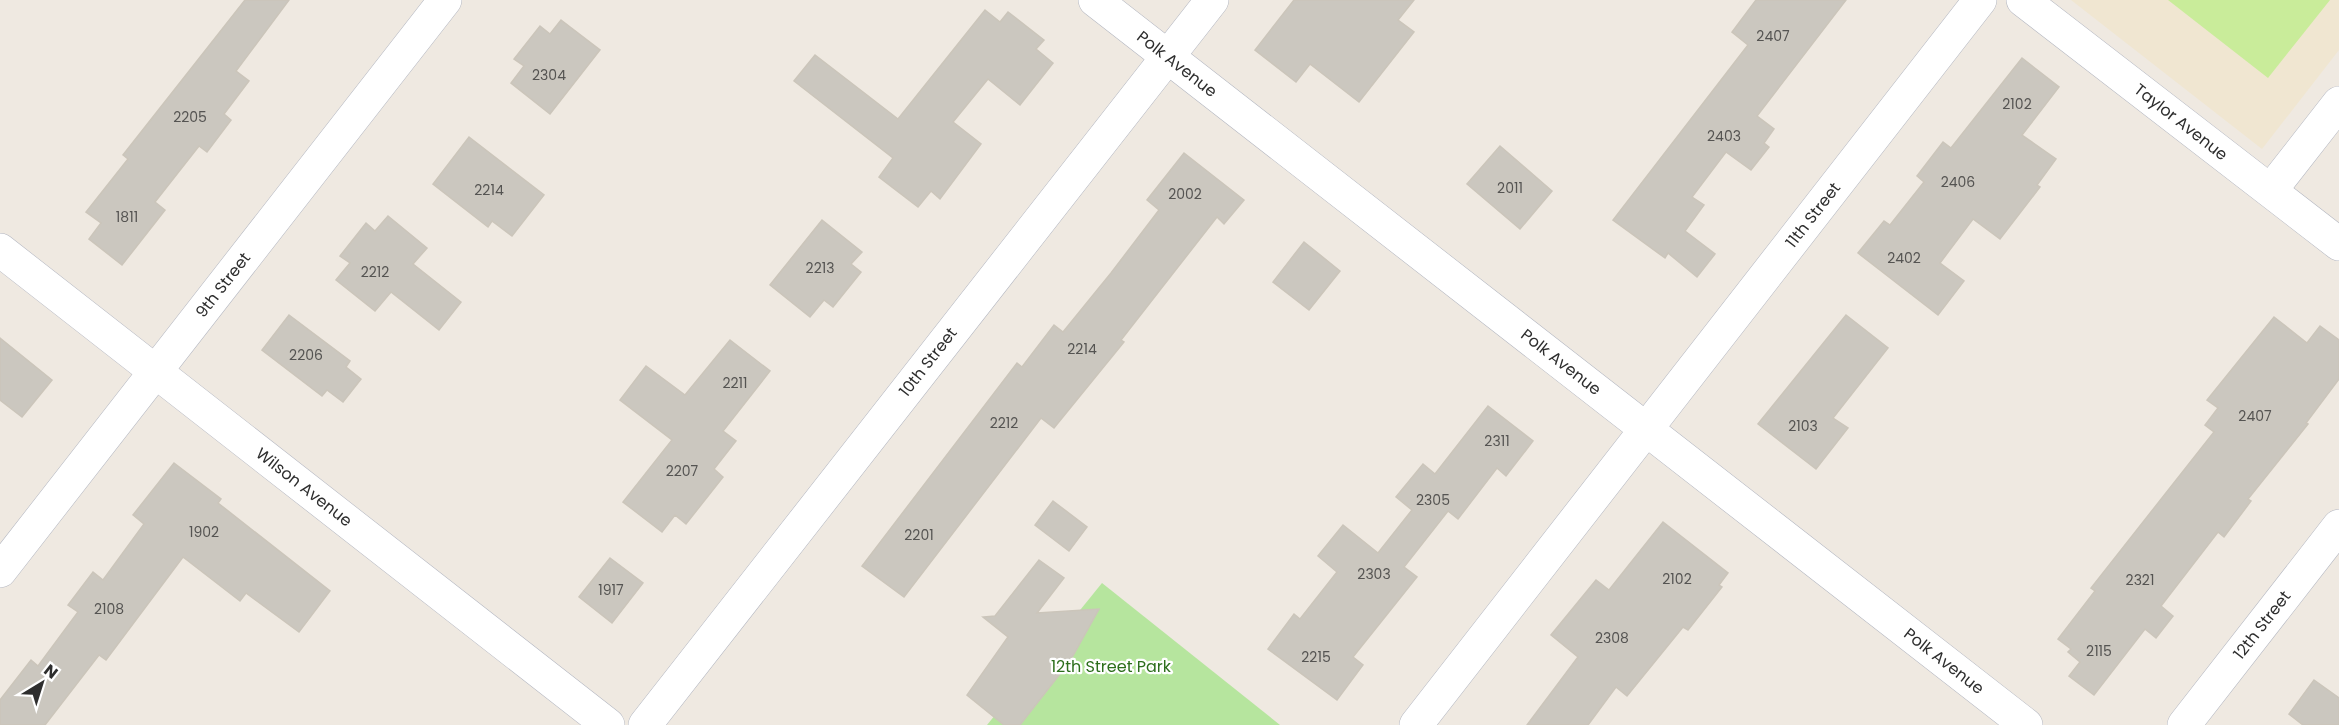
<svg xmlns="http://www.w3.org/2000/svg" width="2339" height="725" font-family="Poppins,sans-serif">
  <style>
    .education { fill: #f0e6d1 }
    .green { fill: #b6e59e }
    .pitch { fill: #c9ec9a }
    .building { fill: #cbc7bf; stroke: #cbc5ba; stroke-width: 1.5 }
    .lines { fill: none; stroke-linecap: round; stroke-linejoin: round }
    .minor-casing { stroke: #b4b7c1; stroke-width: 34 }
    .minor { stroke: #fff; stroke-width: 33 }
    .labels { text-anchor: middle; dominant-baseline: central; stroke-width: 4.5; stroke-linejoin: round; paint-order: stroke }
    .number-label { font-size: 14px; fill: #555452 }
    .street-label { font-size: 16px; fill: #2e2e2e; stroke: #fff }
    .park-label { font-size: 16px; fill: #2c6e1b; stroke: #fff }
  </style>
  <rect width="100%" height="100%" fill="#efe9e1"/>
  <!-- education -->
  <polygon class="education" points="2071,0 2339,0 2339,50 2262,149"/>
  <!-- green -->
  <polygon class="green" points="1102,583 1280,725 987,725"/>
  <!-- pitch -->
  <polygon class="pitch" points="2168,0 2330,0 2268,78"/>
  <!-- building -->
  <g class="building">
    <polygon points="245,0 289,0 236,71 249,81 224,114 231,120 207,152 199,146 155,202 165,210 122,265 89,239 101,223 86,212 128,159 123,155"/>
    <polygon points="1294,0 1414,0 1398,20 1414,32 1359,102 1310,64 1296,82 1255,50"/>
    <polygon points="1756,0 1846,0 1757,116 1774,129 1764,143 1769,147 1751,170 1726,152 1692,197 1704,205 1685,231 1715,254 1697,277 1668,253 1665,258 1613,220 1748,45 1732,32"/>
    <polygon points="985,10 1000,22 1008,12 1044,40 1036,49 1053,63 1020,105 988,79 953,122 981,144 940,199 931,191 918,207 879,177 893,158 794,81 815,55 898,119"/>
    <polygon points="561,20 600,50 550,114 511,83 524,66 514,59 540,26 550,34"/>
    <polygon points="2022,58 2059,87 2022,135 2056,159 2037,185 2040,187 2000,239 1973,219 1940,263 1964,281 1938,315 1858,253 1884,221 1890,225 1924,182 1917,176 1943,142 1951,148"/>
    <polygon points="469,137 544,195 512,236 492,221 488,227 433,184"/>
    <polygon points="1500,146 1552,191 1520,229 1467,184"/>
    <polygon points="1184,153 1244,200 1224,224 1217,217 1121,340 1124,342 1054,428 1041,418 904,597 862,566 1017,363 1022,367 1054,325 1063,332 1111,273 1159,210 1147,200"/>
    <polygon points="388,216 427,248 413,264 461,302 439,330 391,292 375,311 336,280 350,263 340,256 366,223 375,231"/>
    <polygon points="822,220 862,252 851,264 861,272 833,307 824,300 810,317 770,285"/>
    <polygon points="1304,242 1340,271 1309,310 1273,282"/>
    <polygon points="289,315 350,361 346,367 361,379 343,402 327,390 322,396 262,350"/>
    <polygon points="1846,315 1888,348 1833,418 1848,428 1816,469 1758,424"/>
    <polygon points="2274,317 2307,343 2320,326 2339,340 2339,379 2306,423 2308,424 2248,499 2251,501 2224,537 2218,532 2161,606 2173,616 2156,638 2145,629 2094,695 2069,676 2080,662 2068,652 2071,649 2058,639 2095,591 2091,588 2214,432 2205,425 2218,408 2207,400"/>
    <polygon points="0,338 52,380 22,417 0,400"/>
    <polygon points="730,340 770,371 723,431 736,441 714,469 723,477 686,524 675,515 662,532 623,502 672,440 620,400 646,366 685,395"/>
    <polygon points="1488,406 1533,441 1506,476 1497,468 1458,519 1448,511 1404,567 1417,577 1353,657 1363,665 1337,700 1268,649 1294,614 1300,619 1337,572 1318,556 1343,525 1378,553 1412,510 1396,497 1423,464 1435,474"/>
    <polygon points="174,463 221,499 218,503 330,591 299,632 246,593 240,601 183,557 106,660 99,655 45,725 0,725 0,700 31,660 38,666 78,612 68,605 93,572 103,580 144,524 133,515"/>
    <polygon points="1053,501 1087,527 1069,551 1035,525"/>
    <polygon points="1663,522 1728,573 1719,585 1722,587 1688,630 1683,627 1627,696 1616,687 1588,725 1527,725 1578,657 1551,635 1596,580 1609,590"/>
    <polygon points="610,558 643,583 612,623 579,597"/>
    <polygon points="1039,560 1064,578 1037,613 1099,609 1070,661 1020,725 1004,725 967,695 1008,637 983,617 995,616"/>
    <polygon points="2314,680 2339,698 2339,725 2303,725 2289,714"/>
  </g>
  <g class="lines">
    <defs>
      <g id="minor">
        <polyline points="1095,0 2026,725"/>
        <polyline points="2023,0 2339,244"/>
        <polyline points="2271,190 2339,103"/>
        <polyline points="0,250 608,725"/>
        <polyline points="0,571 445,0"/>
        <polyline points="645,725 1212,0"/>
        <polyline points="1416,725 1980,0"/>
        <polyline points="2184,725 2339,526"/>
      </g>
    </defs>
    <!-- minor casing -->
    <use href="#minor" class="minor-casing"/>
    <!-- minor -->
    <use href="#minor" class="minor"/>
  </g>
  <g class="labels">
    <!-- number labels -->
    <g class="number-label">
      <text x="1773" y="36">2407</text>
      <text x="549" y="75">2304</text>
      <text x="2017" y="104">2102</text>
      <text x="190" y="117">2205</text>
      <text x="1724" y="136">2403</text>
      <text x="1958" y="182">2406</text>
      <text x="1510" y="188">2011</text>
      <text x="489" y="190">2214</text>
      <text x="1185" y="194">2002</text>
      <text x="127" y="217">1811</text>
      <text x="1904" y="258">2402</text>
      <text x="820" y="268">2213</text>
      <text x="375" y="272">2212</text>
      <text x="1082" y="349">2214</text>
      <text x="306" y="355">2206</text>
      <text x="735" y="383">2211</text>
      <text x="2255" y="416">2407</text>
      <text x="1004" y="423">2212</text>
      <text x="1803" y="426">2103</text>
      <text x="1497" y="441">2311</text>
      <text x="682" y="471">2207</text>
      <text x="1433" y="500">2305</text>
      <text x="204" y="532">1902</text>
      <text x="919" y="535">2201</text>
      <text x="1374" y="574">2303</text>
      <text x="1677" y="579">2102</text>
      <text x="2140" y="580">2321</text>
      <text x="611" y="590">1917</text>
      <text x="109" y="609">2108</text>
      <text x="1612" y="638">2308</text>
      <text x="2099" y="651">2115</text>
      <text x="1316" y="657">2215</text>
    </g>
    <!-- street labels -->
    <g class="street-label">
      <text transform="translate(1177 64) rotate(38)">Polk Avenue</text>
      <text transform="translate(2181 122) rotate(38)">Taylor Avenue</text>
      <text transform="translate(1813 215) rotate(-52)">11th Street</text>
      <text transform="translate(223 285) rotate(-52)">9th Street</text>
      <text transform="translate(928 362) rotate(-52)">10th Street</text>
      <text transform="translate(1561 362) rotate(38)">Polk Avenue</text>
      <text transform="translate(304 487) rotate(38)">Wilson Avenue</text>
      <text transform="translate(2262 625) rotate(-52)">12th Street</text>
      <text transform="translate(1944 661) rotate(38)">Polk Avenue</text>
    </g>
    <!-- park labels -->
    <g class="park-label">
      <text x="1111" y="666">12th Street Park</text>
    </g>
  </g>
  <!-- north arrow -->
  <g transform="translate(42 683) rotate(38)" stroke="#ffffff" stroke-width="4.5" paint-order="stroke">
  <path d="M0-4.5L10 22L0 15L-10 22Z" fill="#2e2e2e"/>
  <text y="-9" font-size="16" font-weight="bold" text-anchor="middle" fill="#2e2e2e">N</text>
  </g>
</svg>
